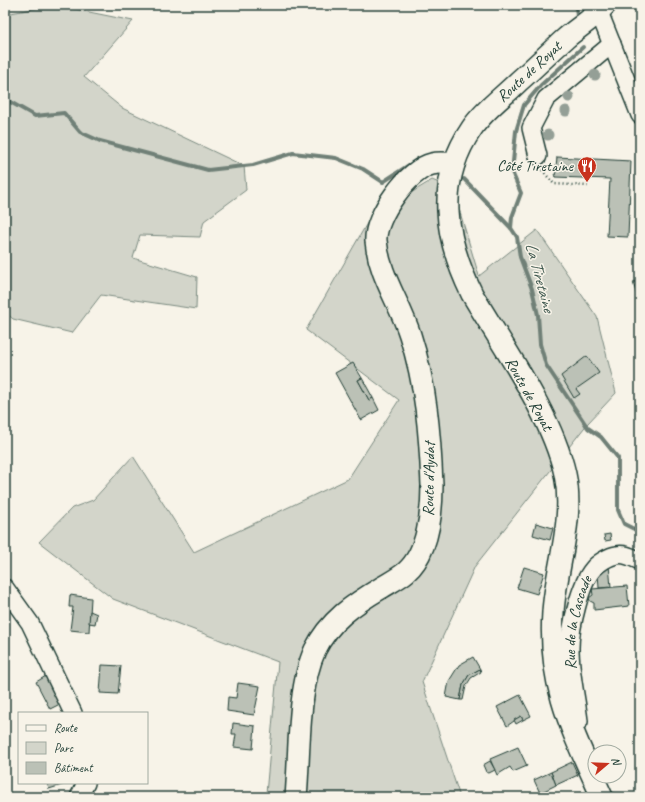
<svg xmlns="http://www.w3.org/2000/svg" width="645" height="802" font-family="Caveat,sans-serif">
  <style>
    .green { fill: #d3d5ca; stroke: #79897f }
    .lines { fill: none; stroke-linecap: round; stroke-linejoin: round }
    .stream { stroke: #6f8077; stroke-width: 4 }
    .building { fill: #bbc1b6; stroke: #1f3d34 }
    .minor-casing { stroke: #1f3d34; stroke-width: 20 }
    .major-casing { stroke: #1f3d34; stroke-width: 24 }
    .path { stroke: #1f3d34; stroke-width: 2.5; stroke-dasharray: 1 3; stroke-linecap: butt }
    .minor { stroke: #f7f3e8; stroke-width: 17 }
    .major { stroke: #f7f3e8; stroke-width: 21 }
    .tree { fill: #949f96 }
    .labels { text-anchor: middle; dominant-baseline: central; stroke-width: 3; stroke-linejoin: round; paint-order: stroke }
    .street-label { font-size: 16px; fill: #1f3d34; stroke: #f7f3e8 }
    .poi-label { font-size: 16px; fill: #1f3d34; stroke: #f7f3e8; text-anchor: end }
    .water-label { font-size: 17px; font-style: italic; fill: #405950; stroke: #f7f3e8 }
  </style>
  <rect width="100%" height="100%" fill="#f7f3e8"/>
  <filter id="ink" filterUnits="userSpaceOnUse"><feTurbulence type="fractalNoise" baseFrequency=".025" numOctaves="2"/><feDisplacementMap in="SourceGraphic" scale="8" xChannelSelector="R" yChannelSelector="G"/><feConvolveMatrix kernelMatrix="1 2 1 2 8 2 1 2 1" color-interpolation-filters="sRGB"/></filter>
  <g filter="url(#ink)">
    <!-- green -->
    <g class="green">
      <polygon points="55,5 133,21 84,77 122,108 244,166 246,190 204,221 200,237 140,235 133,258 197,277 196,309 101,295 72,333 13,319 5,312 5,14"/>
      <polygon points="432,180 453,189 479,276 537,230 597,317 616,393 588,423 475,566 422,682 460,797 263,797 266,794 278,662 113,599 39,542 72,508 93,500 133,456 194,552 348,479 399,400 306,330 370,218"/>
    </g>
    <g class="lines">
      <!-- stream -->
      <g class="stream">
        <polyline points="576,5 577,17"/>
        <polyline points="5,99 35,116 64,113 80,132 100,141 208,170 253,165 293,153 336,158 363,169 383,182 409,165"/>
        <polyline points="464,179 511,228 517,237 520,257 532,289 538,315 540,344 546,365 588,428 601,437 618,458 618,510 624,524 640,532"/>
        <polyline points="511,228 512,217 521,193 512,172 516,131 524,105 541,85 583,47"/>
      </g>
    </g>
    <!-- building -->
    <g class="building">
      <polygon points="557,157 631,161 628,237 607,236 610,179 555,177"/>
      <polygon points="640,281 640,295 637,296 633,282"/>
      <polygon points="587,356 599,373 576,389 580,394 574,398 561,376"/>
      <polygon points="353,363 362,378 358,380 369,400 373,398 379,410 361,420 335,373"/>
      <polygon points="362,378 373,398 369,400 358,380"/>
      <polygon points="536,523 553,528 550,540 533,535"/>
      <polygon points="610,534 611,540 605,541 604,535"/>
      <polygon points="609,565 611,587 599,588 598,573"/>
      <polygon points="524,567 544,573 537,594 517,588"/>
      <polygon points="627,586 629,606 594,610 594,603 590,601 589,598 593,595 592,589"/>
      <polygon points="70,595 91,598 89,632 70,630 73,607 69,607"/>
      <polygon points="90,611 97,614 95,624 89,623"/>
      <polygon points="473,657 480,669 469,675 463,685 460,700 446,697 449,681 459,665"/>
      <polygon points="102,665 121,666 118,694 100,693"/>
      <polygon points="480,669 481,672 471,678 466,686 463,700 460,700 463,685 469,675"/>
      <polygon points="46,676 60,704 50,709 36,682"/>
      <polygon points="238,683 260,686 254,715 227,711 228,697 236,698"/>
      <polygon points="520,695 531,716 523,720 521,716 507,726 497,707"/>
      <polygon points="521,716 523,720 516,724 514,720"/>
      <polygon points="233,723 255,726 253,749 234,747 236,734 232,734"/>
      <polygon points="5,737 8,744 5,745"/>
      <polygon points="518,747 527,766 513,772 510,767 497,775 490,759"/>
      <polygon points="490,761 495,770 489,773 486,772 483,765"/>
      <polygon points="572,762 578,775 556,785 551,772"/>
      <polygon points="551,772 556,785 540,793 534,780"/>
      <polygon points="47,783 64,783 65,784 49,789"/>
    </g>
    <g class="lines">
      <defs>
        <g id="minor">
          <polyline points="599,12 640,115"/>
          <polyline points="538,156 531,128 546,99 612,44"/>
          <polyline points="5,588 30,623 73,713"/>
          <path id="s1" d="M571,726L579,721C576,696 570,673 570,648C570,628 580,584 593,569C598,563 609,556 617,555C625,553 633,558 640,561"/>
          <polyline points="79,797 86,783"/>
        </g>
        <g id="major">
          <path d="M296,797C300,754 297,689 315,650C329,621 354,604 381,588C389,583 399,578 406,572C428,553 432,512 432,485C430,434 426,384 410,335C400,303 379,275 376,241C374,217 409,169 432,164C440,162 447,163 454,164"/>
          <path id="s2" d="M602,797C573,732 548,687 553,612C556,567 575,520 565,474C552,415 503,347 472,294C445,239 435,182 472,128C484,110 504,96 519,81C535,67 550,52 566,38C579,27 594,18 605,5"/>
        </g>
      </defs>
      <!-- minor casing -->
      <use href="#minor" class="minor-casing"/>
      <!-- major casing -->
      <use href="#major" class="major-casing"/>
      <!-- path -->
      <polyline class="path" points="542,170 554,184 588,186"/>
      <!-- minor -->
      <use href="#minor" class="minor"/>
      <!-- major -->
      <use href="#major" class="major"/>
    </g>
    <!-- trees -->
    <g class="tree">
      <circle cx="595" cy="75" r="5.5"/>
      <circle cx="569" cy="97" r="5.5"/>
      <circle cx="566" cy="111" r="5.5"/>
      <circle cx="548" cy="135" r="5.5"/>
    </g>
  </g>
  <!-- icons -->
  <defs>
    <symbol id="restaurant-pin" viewBox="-11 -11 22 30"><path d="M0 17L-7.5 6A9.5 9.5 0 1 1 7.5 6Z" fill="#c8321e" stroke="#f7f3e8"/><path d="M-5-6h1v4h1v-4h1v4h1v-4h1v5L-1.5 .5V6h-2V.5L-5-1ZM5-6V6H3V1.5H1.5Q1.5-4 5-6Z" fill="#fff"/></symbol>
  </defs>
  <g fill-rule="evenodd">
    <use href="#restaurant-pin" x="576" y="155" width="22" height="30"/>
  </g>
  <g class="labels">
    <!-- street labels -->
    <g class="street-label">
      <text stroke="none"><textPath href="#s2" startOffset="792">Route de Royat</textPath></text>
      <text transform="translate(529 394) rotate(61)">Route de Royat</text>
      <text transform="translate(429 479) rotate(-89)">Route d'Aydat</text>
      <text stroke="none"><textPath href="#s1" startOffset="109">Rue de la Cascade</textPath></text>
    </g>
    <!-- poi labels -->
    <g class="poi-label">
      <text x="573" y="166">Côté Tiretaine</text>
    </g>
    <!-- water labels -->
    <g class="water-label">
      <text transform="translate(540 277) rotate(75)">La Tiretaine</text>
    </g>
  </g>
  <!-- margin -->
  <rect width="645" height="802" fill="none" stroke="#f7f3e8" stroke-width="20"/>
  <rect x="10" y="10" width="625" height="782" fill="none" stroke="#1f3d34" stroke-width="1.5" filter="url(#ink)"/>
  <!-- legend -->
  <rect x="18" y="712" width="130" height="72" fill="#f7f3e8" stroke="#a1aaa0"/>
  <rect x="26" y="725" width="20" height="6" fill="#f7f3e8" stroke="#a1aaa0"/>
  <text x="54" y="732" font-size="12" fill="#1f3d34">Route</text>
  <rect x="26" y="742" width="20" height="12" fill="#d3d5ca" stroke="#a1aaa0"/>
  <text x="54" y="752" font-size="12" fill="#1f3d34">Parc</text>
  <rect x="26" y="762" width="20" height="12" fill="#bbc1b6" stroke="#a1aaa0"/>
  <text x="54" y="772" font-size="12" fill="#1f3d34">Bâtiment</text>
  <!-- north arrow -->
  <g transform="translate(607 764) rotate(71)"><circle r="19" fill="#f7f3e8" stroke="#a1aaa0"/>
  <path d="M0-3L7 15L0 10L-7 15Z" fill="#c8321e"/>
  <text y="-6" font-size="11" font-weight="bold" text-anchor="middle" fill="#1f3d34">N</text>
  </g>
</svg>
